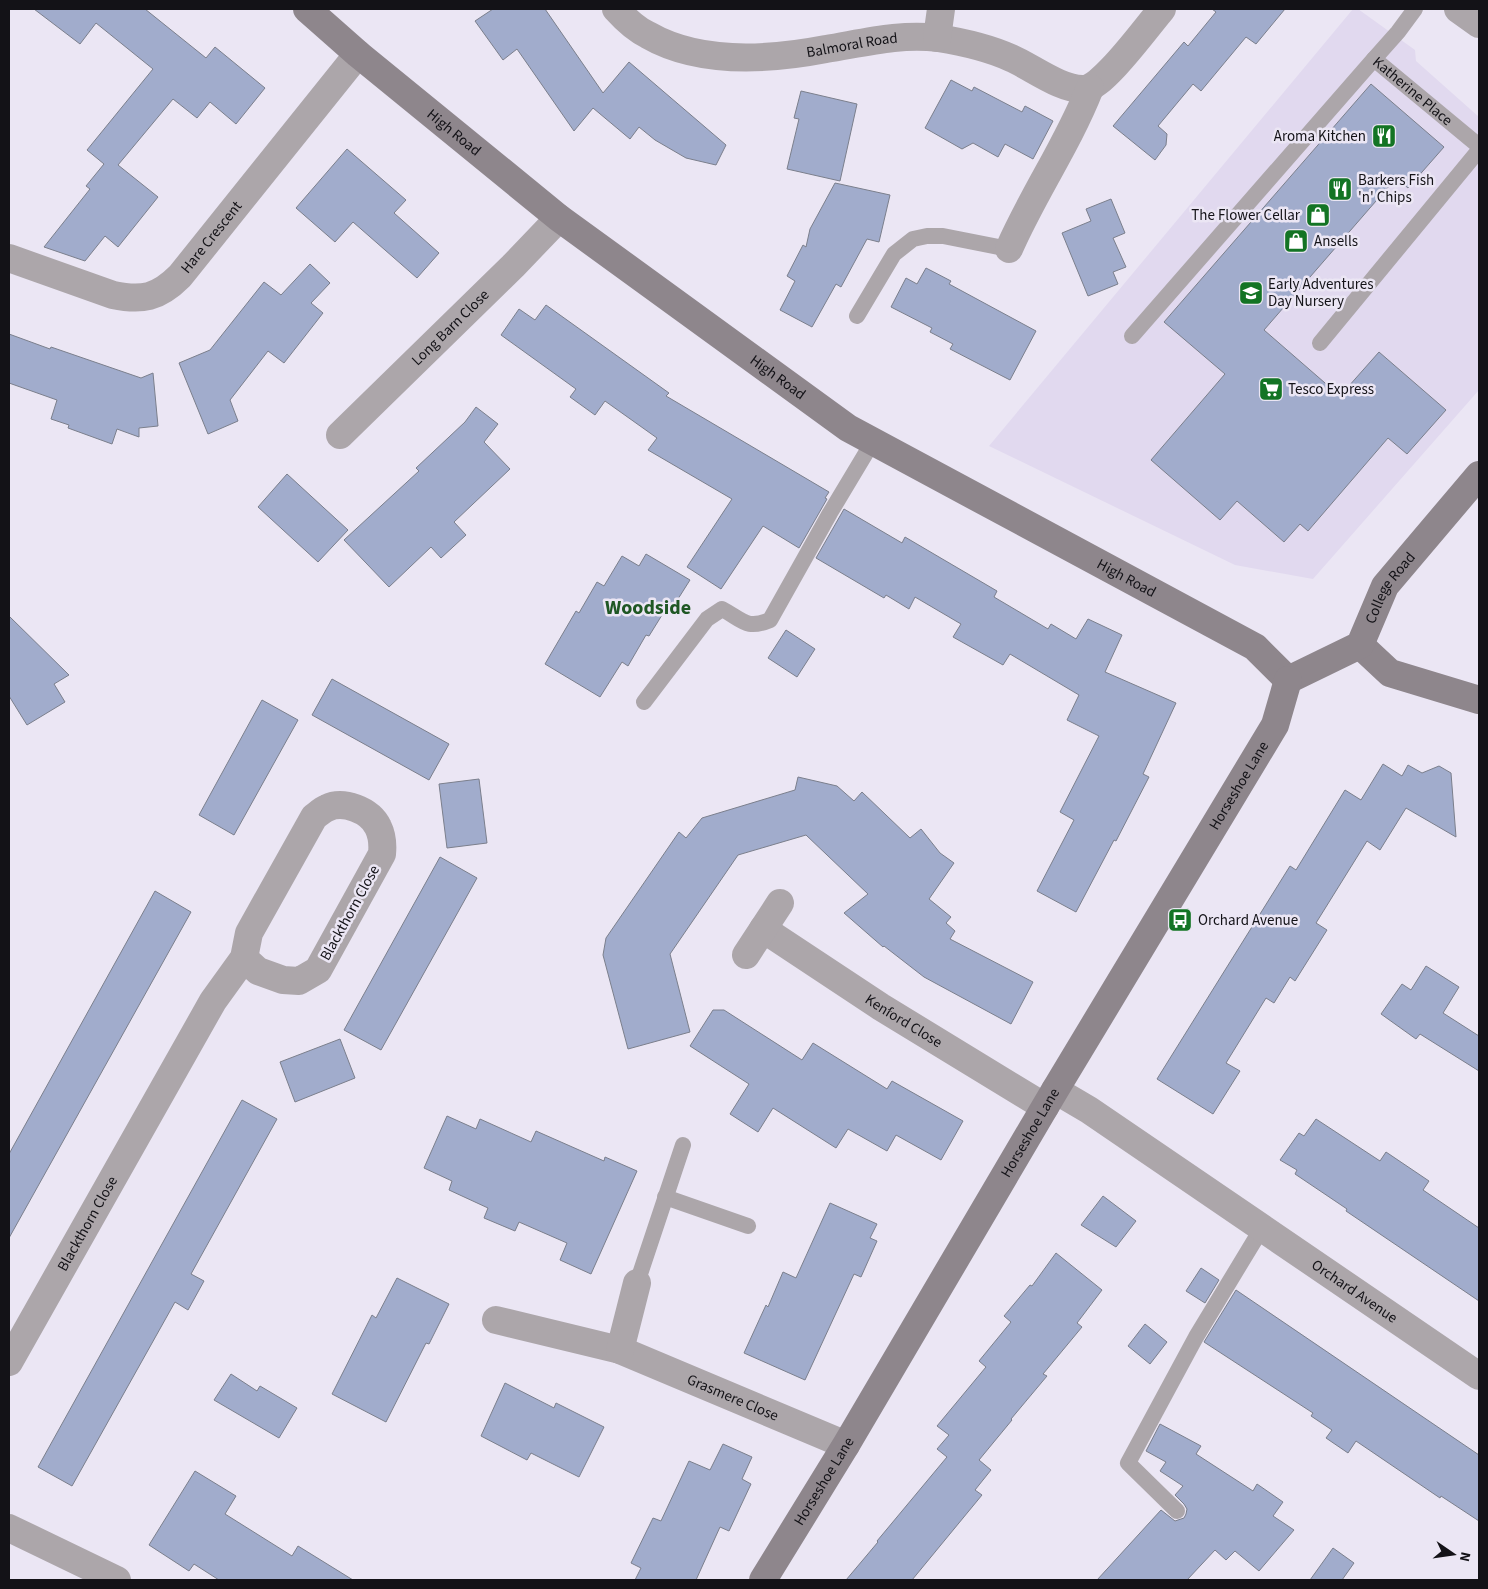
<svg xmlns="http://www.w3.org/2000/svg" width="1488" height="1589" font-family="'Source Sans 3',sans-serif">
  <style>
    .built { fill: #e1d9ef }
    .building { fill: #a1accc; stroke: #7b7f8c }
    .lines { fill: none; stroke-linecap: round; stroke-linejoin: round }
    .lane { stroke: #aca6aa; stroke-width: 16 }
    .street { stroke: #aca6aa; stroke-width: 28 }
    .secondary { stroke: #8e868c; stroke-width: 28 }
    .labels { text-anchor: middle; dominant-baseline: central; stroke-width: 5; stroke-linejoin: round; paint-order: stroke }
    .street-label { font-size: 15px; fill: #131217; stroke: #ebe6f4 }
    .poi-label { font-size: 15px; fill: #131217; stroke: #ebe6f4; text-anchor: start }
    .district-label { font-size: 20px; font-weight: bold; fill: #1f5724; stroke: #ebe6f4 }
  </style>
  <rect width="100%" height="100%" fill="#ebe6f4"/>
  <!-- built -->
  <polygon class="built" points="1353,9 1358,9 1415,50 1416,61 1479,117 1479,390 1313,579 1235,565 989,446"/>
  <!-- building -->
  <g class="building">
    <polygon points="34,9 145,9 206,58 215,47 265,88 236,124 210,102 197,118 173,99 118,165 158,197 118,247 105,236 85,261 44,247 90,189 86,186 104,164 87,150 153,69 96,23 80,44"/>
    <polygon points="493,9 545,9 603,93 629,62 726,145 716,165 686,158 655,140 639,127 630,139 593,108 574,131 517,49 503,60 475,21"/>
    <polygon points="1212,9 1285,9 1256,44 1246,37 1201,91 1193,84 1158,126 1167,134 1166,145 1155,160 1113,126 1184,42 1188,46 1216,12"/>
    <polygon points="951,80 972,91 974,87 1022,112 1025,106 1053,121 1033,159 1005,144 998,157 973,143 962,149 925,128"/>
    <polygon points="1371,84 1444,147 1408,188 1396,178 1264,330 1340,396 1379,352 1446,410 1407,454 1388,438 1308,531 1300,524 1284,542 1237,501 1220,520 1151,460 1225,374 1164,322"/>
    <polygon points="801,91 857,104 840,181 787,169 799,119 794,118"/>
    <polygon points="347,149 406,200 394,213 439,253 417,278 353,222 335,242 296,208"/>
    <polygon points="835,183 890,195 879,242 867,239 841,287 836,284 812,327 780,310 795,281 787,276 803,245 806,247 810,229"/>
    <polygon points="1111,199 1125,233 1113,238 1126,267 1113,272 1118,284 1088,296 1062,233 1091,221 1086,209"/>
    <polygon points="310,264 330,283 311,303 323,313 284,363 268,351 230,400 238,421 208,434 179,363 210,350 264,282 281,295"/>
    <polygon points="926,268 951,281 949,284 1036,331 1010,380 950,349 953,344 930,332 932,328 891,307 906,278 917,284"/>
    <polygon points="546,305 669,393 666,396 829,492 825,498 827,499 799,548 763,526 721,589 687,567 732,499 648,450 657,438 605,401 595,415 570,397 576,389 501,335 519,309 535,320"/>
    <polygon points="9,334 50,349 51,347 141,378 153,373 158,426 139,428 139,437 117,429 112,444 68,428 69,425 51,419 57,400 9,383"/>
    <polygon points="476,407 498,424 484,442 510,469 454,522 466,535 441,558 431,547 389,587 344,540 419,471 416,468 465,422"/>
    <polygon points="287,474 348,530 318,562 258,507"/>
    <polygon points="844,509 902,543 905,537 939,557 997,591 994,597 1048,629 1051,624 1076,639 1088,619 1122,635 1105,672 1176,703 1143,774 1149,777 1116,841 1114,840 1076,912 1037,891 1074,820 1060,812 1099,736 1067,720 1079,695 1010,654 1003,665 953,637 961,624 915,597 909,609 886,595 884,598 816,558"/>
    <polygon points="646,554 690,580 671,610 667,607 649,636 646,635 628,666 622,662 600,697 545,664 576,611 579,613 597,582 604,586 622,556 639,566"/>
    <polygon points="9,616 69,675 54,684 65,702 27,725 9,696"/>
    <polygon points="786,630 815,649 797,677 768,658"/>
    <polygon points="332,679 449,744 429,780 312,715"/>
    <polygon points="262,700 298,720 234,835 199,815"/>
    <polygon points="1383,764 1402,776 1408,765 1422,773 1439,766 1451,773 1456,837 1406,808 1380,850 1367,841 1316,923 1327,930 1295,981 1290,977 1274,1003 1266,998 1226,1063 1240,1071 1213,1114 1157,1079 1290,866 1296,870 1345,790 1361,800"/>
    <polygon points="798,777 837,786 854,801 862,792 910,838 921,829 940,853 954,863 929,899 951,917 946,923 955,931 950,939 1033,982 1011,1024 924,977 884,946 883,947 844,913 868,894 806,835 738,855 670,954 690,1032 628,1049 603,955 606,938 679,832 686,838 702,818 795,790"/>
    <polygon points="479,779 487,843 447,848 439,784"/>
    <polygon points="440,857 477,878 381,1050 344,1030"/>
    <polygon points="155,891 191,912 9,1238 9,1154"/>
    <polygon points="1426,966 1459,987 1443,1013 1479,1036 1479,1071 1420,1034 1416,1039 1381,1014 1402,984 1411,990"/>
    <polygon points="713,1010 724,1010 802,1060 813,1043 887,1089 892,1081 963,1121 941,1160 896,1135 887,1151 848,1129 836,1148 773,1108 758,1132 730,1114 749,1084 690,1046"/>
    <polygon points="340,1039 355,1078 295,1102 280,1062"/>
    <polygon points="242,1100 277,1119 191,1274 204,1281 188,1310 175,1302 72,1486 38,1467"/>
    <polygon points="447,1116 476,1129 480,1119 531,1142 536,1131 604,1161 605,1157 637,1171 591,1274 560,1260 567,1243 519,1222 515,1231 484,1218 488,1208 449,1190 452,1181 424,1168"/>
    <polygon points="1316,1119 1380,1161 1386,1152 1429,1181 1423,1190 1479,1228 1479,1301 1346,1211 1347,1209 1295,1174 1297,1170 1280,1160 1299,1133 1304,1136"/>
    <polygon points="1103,1196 1136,1221 1116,1247 1081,1225"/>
    <polygon points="830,1203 877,1224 870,1238 877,1241 861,1277 854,1274 805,1380 744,1353 766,1305 768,1307 783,1272 796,1278"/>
    <polygon points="1056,1253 1102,1290 1077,1323 1082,1327 1043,1374 1047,1376 1011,1419 1012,1420 979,1460 991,1470 975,1490 982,1495 912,1580 846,1580 878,1542 877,1541 947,1457 937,1449 949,1435 937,1426 986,1367 979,1361 1011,1322 1004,1316 1030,1285 1032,1286"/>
    <polygon points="1201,1268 1219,1280 1205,1303 1186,1291"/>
    <polygon points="397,1278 449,1304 429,1344 426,1343 386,1422 332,1394 372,1315 376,1318"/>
    <polygon points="1236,1290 1479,1455 1479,1521 1441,1496 1440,1498 1356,1441 1348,1453 1326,1438 1332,1430 1311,1416 1313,1413 1204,1342"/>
    <polygon points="1145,1324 1167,1342 1150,1364 1128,1346"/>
    <polygon points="231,1374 257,1391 260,1386 297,1408 279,1438 214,1400"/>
    <polygon points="505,1383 554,1408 556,1403 604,1427 579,1477 531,1453 527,1460 481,1436"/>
    <polygon points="1160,1424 1201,1446 1196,1454 1253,1491 1257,1484 1283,1502 1273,1516 1294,1530 1259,1571 1235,1551 1226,1560 1215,1550 1187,1580 1097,1580 1161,1510 1175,1521 1184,1518 1186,1514 1187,1509 1184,1504 1175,1495 1183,1486 1160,1471 1166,1462 1146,1451"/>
    <polygon points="723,1444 752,1457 742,1479 751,1484 729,1531 720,1527 696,1580 635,1580 641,1568 631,1563 653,1518 661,1521 689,1461 710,1470"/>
    <polygon points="195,1471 236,1496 225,1514 292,1556 298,1546 353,1580 219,1580 194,1564 189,1571 149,1545"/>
    <polygon points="1333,1548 1354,1563 1342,1580 1310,1580"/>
  </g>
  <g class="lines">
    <!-- lane -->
    <g class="lane">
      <path id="s1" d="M1415,9L1398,32L1374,59L1479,146"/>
      <polyline points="857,316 894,254 913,239 927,236 943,236 1009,249"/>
      <polyline points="1132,336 1374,59"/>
      <polyline points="1320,343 1479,150"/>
      <path d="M644,702L707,619L722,609C743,620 746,630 770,620L830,513L872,443"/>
      <polyline points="665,1197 748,1226"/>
      <polyline points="637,1283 683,1145"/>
      <polyline points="1177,1511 1128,1463 1196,1337 1262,1228"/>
    </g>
    <!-- street -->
    <g class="street">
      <path id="s2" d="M616,9C625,19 635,29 648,35C700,65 769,60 826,49C863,43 901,33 938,38C963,42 989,48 1011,58C1032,67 1061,90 1084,89C1102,89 1149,24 1162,9"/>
      <polyline points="1458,9 1479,24"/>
      <polyline points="937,38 941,9"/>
      <path d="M1009,249C1033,194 1068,144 1090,88"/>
      <path id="s3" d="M9,258L113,295C142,301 158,298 180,276L358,54"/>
      <path id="s4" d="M340,435L513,266L559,218"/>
      <path id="s5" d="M763,929L881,1007L1045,1107"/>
      <polyline points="746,955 780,903"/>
      <path id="s6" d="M1055,1090L1089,1110L1479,1376"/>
      <path id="s7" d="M496,1320L620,1350L846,1445"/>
      <polyline points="620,1350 637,1283"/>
      <path id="s8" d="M9,1362L213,1001L244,958L249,933L314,817C318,814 322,810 327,808C343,800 370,810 378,827C382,835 383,844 382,854L318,970L299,981L283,980L258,971L244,958"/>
      <polyline points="9,1528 117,1580"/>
    </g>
    <!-- secondary -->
    <g class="secondary">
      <path id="s9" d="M307,9L358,54L559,218L848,428L1255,647L1288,680"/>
      <polyline points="1360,645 1390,673 1479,700"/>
      <path id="s10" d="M1288,680L1360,645L1385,586L1479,475"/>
      <path id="s11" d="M763,1580L846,1445L1055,1090L1275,725L1288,680"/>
    </g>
  </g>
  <!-- icons -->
  <defs>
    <symbol id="restaurant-square" viewBox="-11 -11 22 22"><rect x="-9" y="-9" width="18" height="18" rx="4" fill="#137424" stroke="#ebe6f4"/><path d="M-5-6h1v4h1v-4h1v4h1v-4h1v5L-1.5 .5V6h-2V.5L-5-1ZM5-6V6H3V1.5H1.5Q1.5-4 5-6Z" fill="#fff"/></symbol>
    <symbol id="shop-square" viewBox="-11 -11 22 22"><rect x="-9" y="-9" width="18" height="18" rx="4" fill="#137424" stroke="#ebe6f4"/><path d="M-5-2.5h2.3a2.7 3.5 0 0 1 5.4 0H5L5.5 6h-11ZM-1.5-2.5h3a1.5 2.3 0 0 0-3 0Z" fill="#fff"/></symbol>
    <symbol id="school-square" viewBox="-11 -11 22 22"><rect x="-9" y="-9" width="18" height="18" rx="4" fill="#137424" stroke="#ebe6f4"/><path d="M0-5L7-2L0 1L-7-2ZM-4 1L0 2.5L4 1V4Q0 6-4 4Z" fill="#fff"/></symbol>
    <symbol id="supermarket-square" viewBox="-11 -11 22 22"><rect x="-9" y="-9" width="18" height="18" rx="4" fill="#137424" stroke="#ebe6f4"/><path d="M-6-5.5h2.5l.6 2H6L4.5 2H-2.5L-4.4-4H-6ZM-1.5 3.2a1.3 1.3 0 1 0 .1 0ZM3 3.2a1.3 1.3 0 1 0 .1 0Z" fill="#fff"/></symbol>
    <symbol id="bus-square" viewBox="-11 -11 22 22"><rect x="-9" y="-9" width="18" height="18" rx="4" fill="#137424" stroke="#ebe6f4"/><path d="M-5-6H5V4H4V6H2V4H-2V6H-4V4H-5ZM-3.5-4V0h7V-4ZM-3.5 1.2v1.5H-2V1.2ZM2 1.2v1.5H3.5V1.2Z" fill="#fff"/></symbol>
  </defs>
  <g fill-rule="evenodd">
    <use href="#restaurant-square" x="1370" y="122" width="28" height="28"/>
    <use href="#restaurant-square" x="1326" y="175" width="28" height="28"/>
    <use href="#shop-square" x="1304" y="201" width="28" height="28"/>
    <use href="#shop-square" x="1282" y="227" width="28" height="28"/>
    <use href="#school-square" x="1237" y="279" width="28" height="28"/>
    <use href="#supermarket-square" x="1257" y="375" width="28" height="28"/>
    <use href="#bus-square" x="1166" y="906" width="28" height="28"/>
  </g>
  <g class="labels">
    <!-- street labels -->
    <g class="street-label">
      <text stroke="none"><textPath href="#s2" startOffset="250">Balmoral Road</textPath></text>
      <text stroke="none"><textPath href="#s1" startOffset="115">Katherine Place</textPath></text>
      <text stroke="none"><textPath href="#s9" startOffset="192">High Road</textPath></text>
      <text stroke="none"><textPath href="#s3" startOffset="234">Hare Crescent</textPath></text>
      <text stroke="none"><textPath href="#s4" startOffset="154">Long Barn Close</textPath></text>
      <text stroke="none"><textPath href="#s9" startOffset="598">High Road</textPath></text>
      <text stroke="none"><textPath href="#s9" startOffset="1001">High Road</textPath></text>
      <text stroke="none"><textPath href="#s10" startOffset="145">College Road</textPath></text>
      <text stroke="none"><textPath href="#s11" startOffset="926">Horseshoe Lane</textPath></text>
      <text transform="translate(350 913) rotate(-61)">Blackthorn Close</text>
      <text stroke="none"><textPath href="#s5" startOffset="168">Kenford Close</textPath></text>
      <text stroke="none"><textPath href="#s11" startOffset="521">Horseshoe Lane</textPath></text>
      <text stroke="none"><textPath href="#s8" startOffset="159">Blackthorn Close</textPath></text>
      <text stroke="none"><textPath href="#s6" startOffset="361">Orchard Avenue</textPath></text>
      <text stroke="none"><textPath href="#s7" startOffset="250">Grasmere Close</textPath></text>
      <text stroke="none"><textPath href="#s11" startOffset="116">Horseshoe Lane</textPath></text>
    </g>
    <!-- poi labels -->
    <g class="poi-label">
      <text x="1366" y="136" text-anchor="end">Aroma Kitchen</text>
      <text x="1358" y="180">Barkers Fish<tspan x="1358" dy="17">'n' Chips</tspan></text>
      <text x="1300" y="215" text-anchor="end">The Flower Cellar</text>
      <text x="1314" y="241">Ansells</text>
      <text x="1268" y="284">Early Adventures<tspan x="1268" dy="17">Day Nursery</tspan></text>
      <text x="1288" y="389">Tesco Express</text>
      <text x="1198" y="920">Orchard Avenue</text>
    </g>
    <!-- district labels -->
    <g class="district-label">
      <text x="648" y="608">Woodside</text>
    </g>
  </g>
  <!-- border -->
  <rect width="1488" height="1589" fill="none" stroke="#131217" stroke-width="20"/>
  <!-- north arrow -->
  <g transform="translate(1453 1554) rotate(103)" stroke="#ebe6f4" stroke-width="4" paint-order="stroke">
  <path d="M0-4L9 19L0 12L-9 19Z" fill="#131217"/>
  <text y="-8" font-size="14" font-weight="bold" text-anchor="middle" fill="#131217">N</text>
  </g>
</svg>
